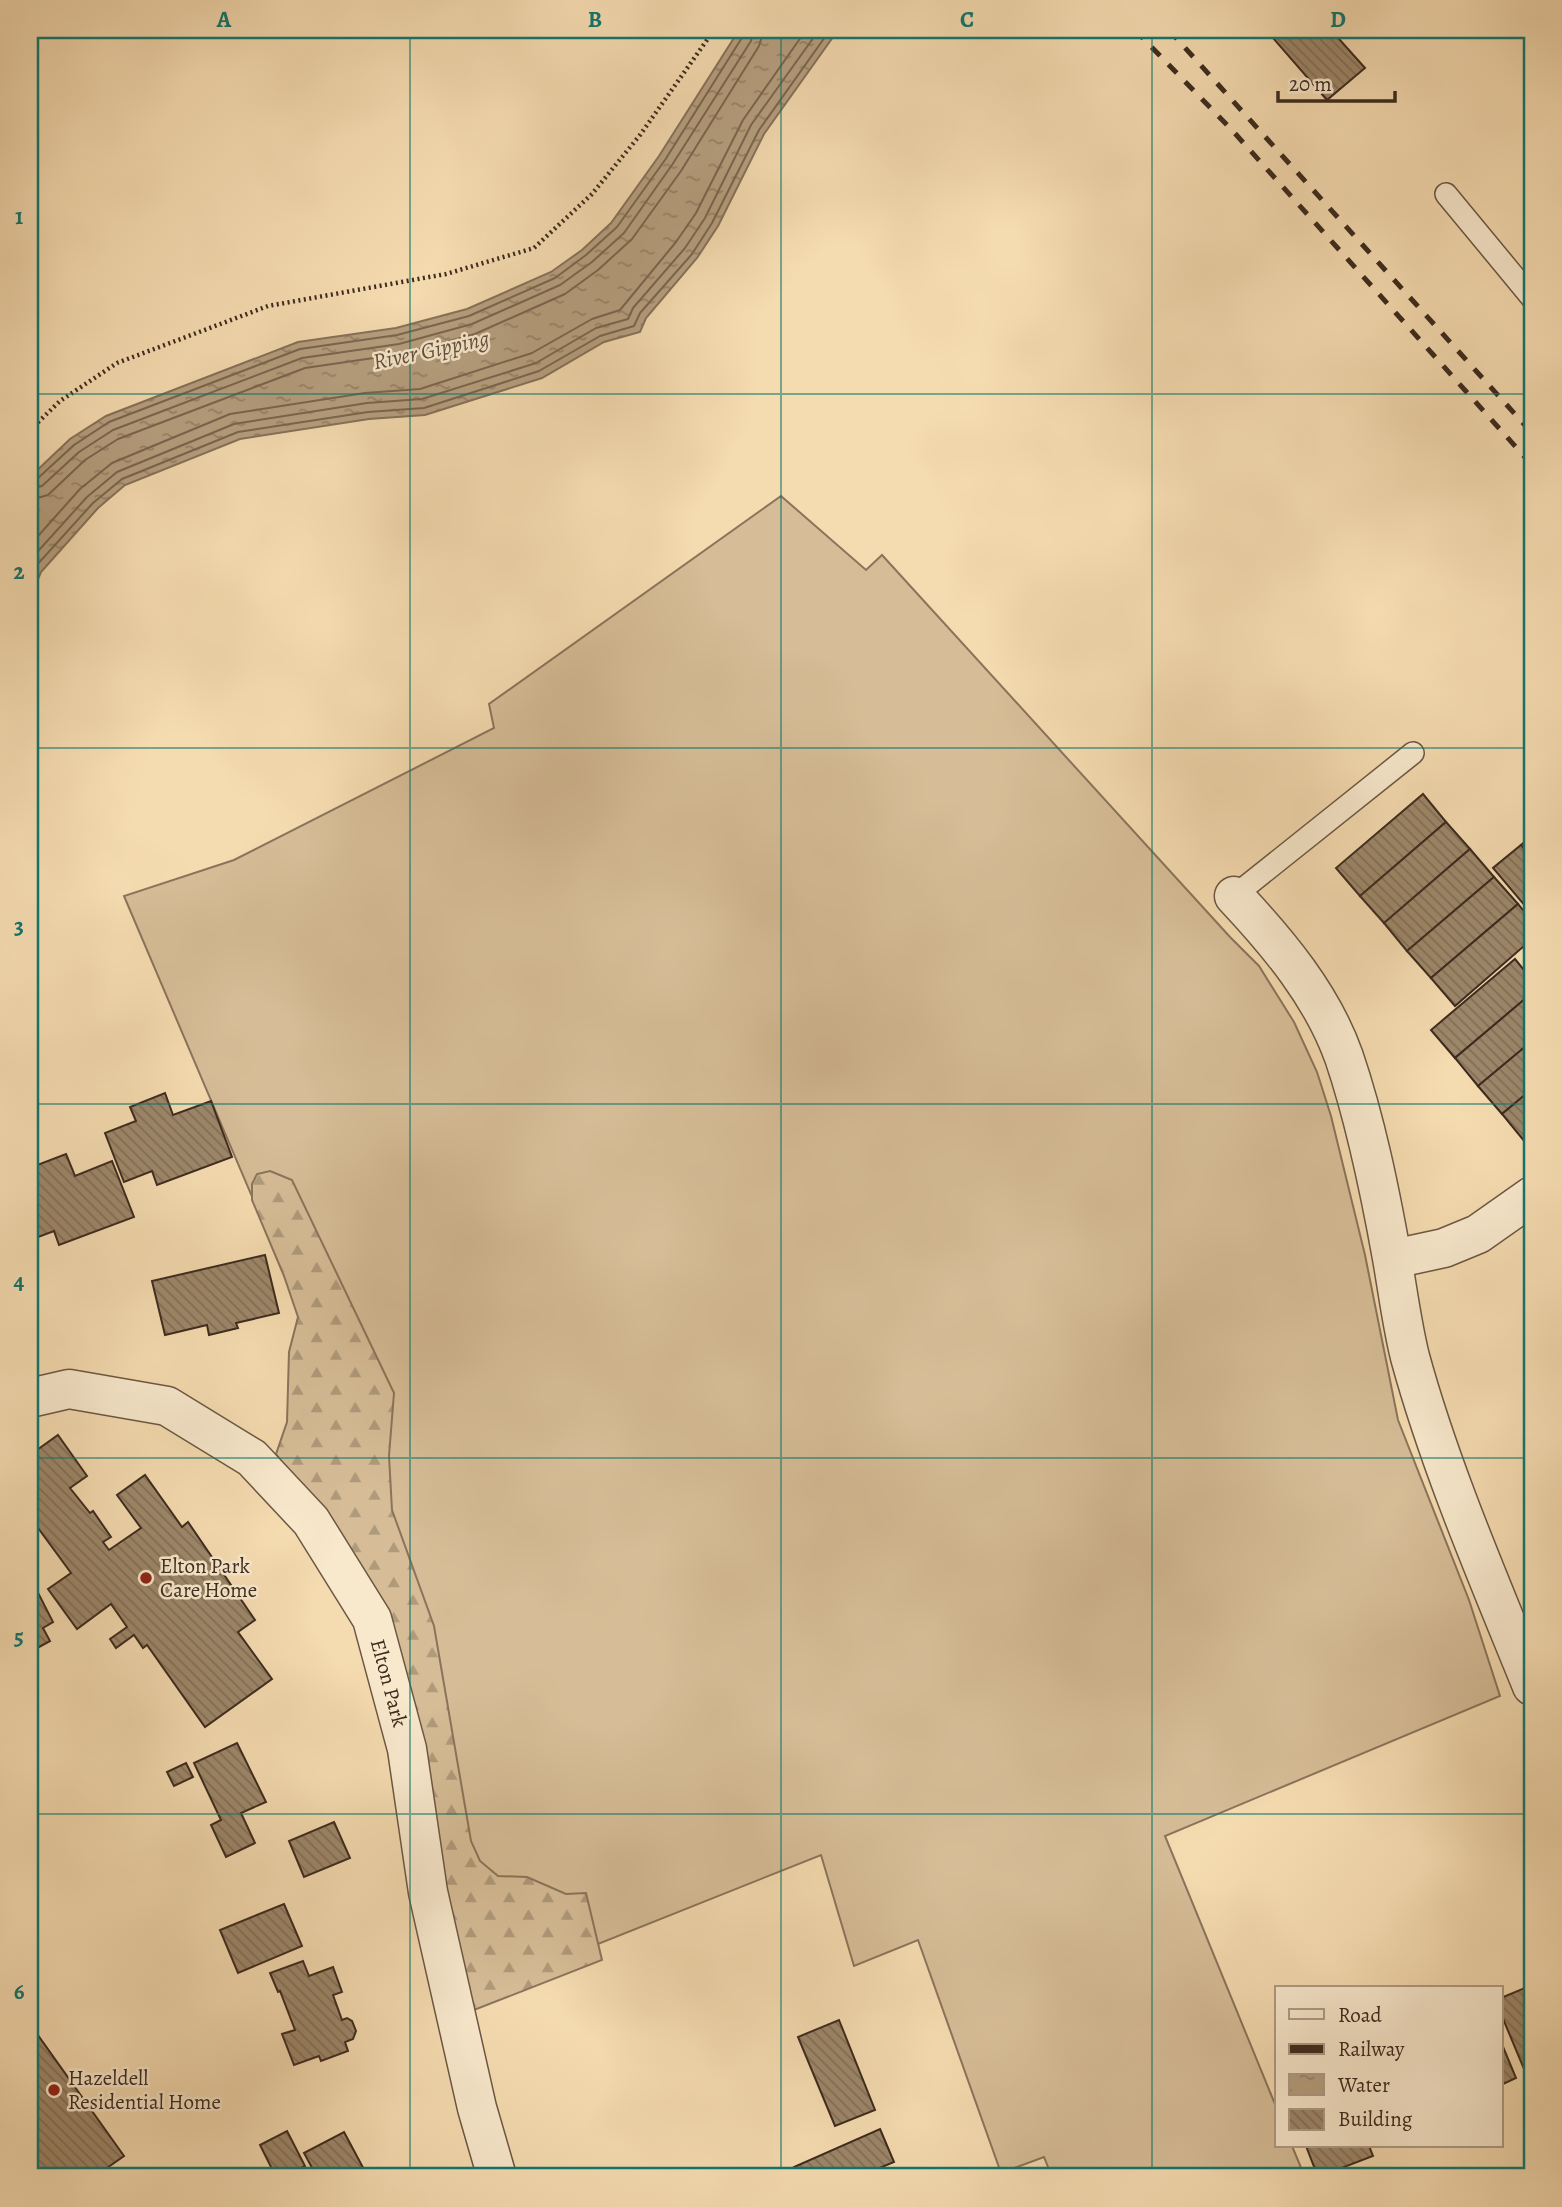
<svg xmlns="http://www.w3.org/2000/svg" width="1562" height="2207" font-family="Alegreya,serif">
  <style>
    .grass { fill: #d6bd97; stroke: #8a745b; stroke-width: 2 }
    .forest { fill: url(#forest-firs); stroke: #8a745b; stroke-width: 2 }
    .water { fill: url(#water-ripples); stroke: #867159; stroke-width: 2 }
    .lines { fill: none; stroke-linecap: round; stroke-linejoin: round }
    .shore { stroke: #7a654f; stroke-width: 2 }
    .building { fill: url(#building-back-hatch); stroke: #3d2b1f; stroke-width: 2 }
    .service-casing { stroke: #6b5743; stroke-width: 24 }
    .minor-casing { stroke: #6b5743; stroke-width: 41 }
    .path { stroke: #3d2b1f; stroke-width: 4.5; stroke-dasharray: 2 3.5; stroke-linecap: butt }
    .service { stroke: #f8e8cc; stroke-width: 21 }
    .minor { stroke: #f8e8cc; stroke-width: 38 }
    .rail { stroke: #3d2b1f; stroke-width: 5; stroke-dasharray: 12 12; stroke-linecap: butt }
    .grid { fill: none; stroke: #0f766e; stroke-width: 2; stroke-opacity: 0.55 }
    .poi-dot { fill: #8f2418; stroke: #f8e8cc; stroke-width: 2.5 }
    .labels { text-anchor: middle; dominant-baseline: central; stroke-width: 5; stroke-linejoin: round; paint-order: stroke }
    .poi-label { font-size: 21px; fill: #3d2b1f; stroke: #f8e8cc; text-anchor: start }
    .street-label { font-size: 21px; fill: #3d2b1f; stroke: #f8e8cc }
    .water-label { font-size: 23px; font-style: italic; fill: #614e3c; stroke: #f8e8cc }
    .neatline { fill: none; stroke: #0f766e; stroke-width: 2.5 }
    .grid-label { font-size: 23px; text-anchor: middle; font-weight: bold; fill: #0f766e }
  </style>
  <defs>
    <pattern id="forest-firs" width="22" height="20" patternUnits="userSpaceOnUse" patternTransform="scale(1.75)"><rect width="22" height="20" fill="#d6bd97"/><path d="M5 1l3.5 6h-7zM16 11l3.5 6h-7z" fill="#af9a7b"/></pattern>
    <pattern id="water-ripples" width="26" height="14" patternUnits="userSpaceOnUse" patternTransform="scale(1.75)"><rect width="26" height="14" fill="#b69f7f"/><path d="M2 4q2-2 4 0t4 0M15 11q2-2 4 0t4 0" fill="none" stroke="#958267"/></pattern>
    <pattern id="building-back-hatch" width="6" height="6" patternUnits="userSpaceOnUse" patternTransform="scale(1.75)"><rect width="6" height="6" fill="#9d876a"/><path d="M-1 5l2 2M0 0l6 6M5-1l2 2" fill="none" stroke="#816f57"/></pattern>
  </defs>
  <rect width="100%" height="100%" fill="#f5dbb0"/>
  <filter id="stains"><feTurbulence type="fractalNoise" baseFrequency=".00286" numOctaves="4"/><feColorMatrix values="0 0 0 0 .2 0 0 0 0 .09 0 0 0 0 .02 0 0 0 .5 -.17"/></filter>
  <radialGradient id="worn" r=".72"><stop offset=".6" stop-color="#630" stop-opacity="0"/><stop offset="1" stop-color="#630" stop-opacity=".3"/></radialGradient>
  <!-- grass -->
  <polygon class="grass" points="781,496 866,570 882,555 1230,937 1259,966 1294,1022 1317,1072 1331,1116 1365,1255 1398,1420 1469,1600 1500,1696 1165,1836 1277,2109 1277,2146 1292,2146 1305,2177 1052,2177 1044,2157 1001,2173 918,1940 854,1966 821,1855 465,1997 302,1314 124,896 234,860 494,728 489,704"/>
  <!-- forest -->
  <polygon class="forest" points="270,1171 292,1180 394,1393 389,1456 392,1510 434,1626 471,1841 480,1861 498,1876 527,1877 566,1894 586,1893 602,1960 451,2019 463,1961 337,1537 276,1454 287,1422 289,1352 298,1317 284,1276 252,1200 252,1184 257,1174"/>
  <!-- water -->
  <polygon class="water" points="739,30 838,30 764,134 718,226 697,258 646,318 640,332 604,342 542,378 425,415 369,419 240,439 125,485 98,508 41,572 30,598 30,477 70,439 106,416 298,342 396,328 467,309 551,272 582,250 611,223 659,156"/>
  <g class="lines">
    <!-- shore -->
    <g class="shore">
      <polyline points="30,480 37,479 74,445 109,422 300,349 397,335 469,316 555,278 586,255 617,227 665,160 743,36 744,30"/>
      <polyline points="30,489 42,486 79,452 113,430 302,358 399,344 472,324 560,285 592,262 624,233 672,165 751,41 753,30"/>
      <polyline points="30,500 48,495 85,460 118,439 305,368 401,354 475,334 565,294 598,270 632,239 681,171 759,46 764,30"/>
      <polyline points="30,545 80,489 112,463 230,414 365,393 420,389 532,353 592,319 620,310 676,242 696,213 743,120 806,30"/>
      <polyline points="30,560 87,497 117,472 234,424 367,403 422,399 536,363 596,328 628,319 633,308 685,248 705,218 751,125 819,30"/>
      <polyline points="30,580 35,567 93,503 122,479 238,432 368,412 424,408 539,371 600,336 634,326 640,313 692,254 712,223 759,130 830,30"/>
    </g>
  </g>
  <!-- building -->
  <g class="building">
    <polygon points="1266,30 1331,30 1365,68 1327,100"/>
    <polygon points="1423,794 1446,822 1360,896 1336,868"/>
    <polygon points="1446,822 1470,849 1384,923 1360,896"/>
    <polygon points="1532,835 1532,859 1521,845"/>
    <polygon points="1521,845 1532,859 1532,914 1493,868"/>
    <polygon points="1470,849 1494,877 1407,951 1384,923"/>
    <polygon points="1494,877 1518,904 1431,978 1407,951"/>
    <polygon points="1518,904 1532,921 1532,939 1455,1006 1431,978"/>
    <polygon points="1515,959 1532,980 1532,993 1455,1058 1431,1030"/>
    <polygon points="1532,993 1532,1041 1478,1086 1455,1058"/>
    <polygon points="1532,1041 1532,1089 1502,1114 1478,1086"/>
    <polygon points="1532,1089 1532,1136 1525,1142 1502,1114"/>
    <polygon points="165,1093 173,1115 211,1101 232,1157 157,1185 152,1171 124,1182 105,1133 136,1121 130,1107"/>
    <polygon points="66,1154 75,1176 112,1161 134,1217 59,1245 54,1231 30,1240 30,1184 38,1181 32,1167"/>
    <polygon points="265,1255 279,1313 236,1323 238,1328 209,1335 207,1325 165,1335 152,1281"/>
    <polygon points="58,1435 87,1476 70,1488 90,1513 93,1511 111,1537 103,1542 109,1550 141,1528 117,1495 145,1475 182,1527 188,1522 255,1620 238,1632 272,1679 205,1727 147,1645 143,1648 134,1635 116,1648 110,1639 127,1627 111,1604 77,1629 48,1589 71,1573 30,1517 34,1513 30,1507 30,1455"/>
    <polygon points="30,1577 53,1622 43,1628 50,1641 30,1652"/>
    <polygon points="237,1743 266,1802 241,1813 255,1843 226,1857 211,1825 221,1820 194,1763"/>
    <polygon points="186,1763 193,1777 174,1786 167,1772"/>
    <polygon points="334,1822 350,1858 304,1877 289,1841"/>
    <polygon points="284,1904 302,1946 238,1973 220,1930"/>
    <polygon points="303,1961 309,1976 333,1967 342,1992 333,1995 342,2020 347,2018 352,2021 356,2031 353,2039 345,2042 348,2051 321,2061 319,2056 294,2065 282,2034 295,2030 280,1991 278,1992 270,1973"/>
    <polygon points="1532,1985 1532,2066 1524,2069 1501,2014 1501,1998"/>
    <polygon points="839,2020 875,2110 835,2126 798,2037"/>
    <polygon points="30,2024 124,2156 94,2177 30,2177"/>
    <polygon points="1501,2042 1516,2078 1501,2085"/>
    <polygon points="880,2129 894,2162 858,2177 798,2177 794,2167"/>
    <polygon points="287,2131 305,2166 283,2177 276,2177 260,2145"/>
    <polygon points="344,2132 368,2177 317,2177 304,2153"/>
    <polygon points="1306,2146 1369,2146 1373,2156 1318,2177"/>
  </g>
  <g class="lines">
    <defs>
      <g id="service">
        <polyline points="1446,194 1532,298"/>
        <polyline points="1234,896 1413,753"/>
      </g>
      <g id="minor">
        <path d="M1234,896C1278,943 1322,995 1344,1057C1366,1122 1380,1191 1392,1258C1398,1292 1402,1325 1410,1357C1440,1467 1489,1580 1532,1686"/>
        <polyline points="1393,1259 1444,1248 1478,1234 1532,1196"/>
        <polyline points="30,1398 69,1389 167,1406 252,1458 311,1521 372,1619 407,1749 428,1892 477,2108 497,2177"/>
      </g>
    </defs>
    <!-- service casing -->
    <use href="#service" class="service-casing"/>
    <!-- minor casing -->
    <use href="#minor" class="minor-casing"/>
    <!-- path -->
    <polyline class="path" points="30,430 60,401 117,363 268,306 446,274 534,248 592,194 640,135 714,30"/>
    <!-- service -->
    <use href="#service" class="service"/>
    <!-- minor -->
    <use href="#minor" class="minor"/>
    <!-- rail -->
    <g class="rail">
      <polyline points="1135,30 1231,129 1532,465"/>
      <polyline points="1169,30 1532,433"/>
    </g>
  </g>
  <!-- grid -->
  <path class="grid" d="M410,30V2177M781,30V2177M1152,30V2177M30,394H1532M30,748H1532M30,1104H1532M30,1458H1532M30,1814H1532"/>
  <!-- markers -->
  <g class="poi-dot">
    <circle cx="146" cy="1578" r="7"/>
    <circle cx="54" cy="2090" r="7"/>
  </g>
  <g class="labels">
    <!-- poi labels -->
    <g class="poi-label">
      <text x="160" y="1566">Elton Park<tspan x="160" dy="24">Care Home</tspan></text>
      <text x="68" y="2078">Hazeldell<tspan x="68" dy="24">Residential Home</tspan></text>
    </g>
    <!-- street labels -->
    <g class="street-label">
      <text transform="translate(389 1683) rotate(75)">Elton Park</text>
    </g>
    <!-- water labels -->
    <g class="water-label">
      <text transform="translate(431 350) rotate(-12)">River Gipping</text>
    </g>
  </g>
  <!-- margin -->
  <rect width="1562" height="2207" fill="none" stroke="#f5dbb0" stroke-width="77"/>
  <!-- legend -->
  <rect x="1275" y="1986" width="228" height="161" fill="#f8e8cc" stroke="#ad9c87" stroke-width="2"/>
  <rect x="1289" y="2009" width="35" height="10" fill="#f8e8cc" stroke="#ad9c87" stroke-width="2"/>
  <text x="1338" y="2022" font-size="21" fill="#3d2b1f">Road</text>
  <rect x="1289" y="2044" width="35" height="10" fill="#3d2b1f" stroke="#ad9c87" stroke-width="2"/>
  <text x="1338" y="2056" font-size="21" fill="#3d2b1f">Railway</text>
  <rect x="1289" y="2074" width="35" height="21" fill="url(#water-ripples)" stroke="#ad9c87" stroke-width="2"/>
  <text x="1338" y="2092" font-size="21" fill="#3d2b1f">Water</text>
  <rect x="1289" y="2109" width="35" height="21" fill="url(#building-back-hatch)" stroke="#ad9c87" stroke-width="2"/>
  <text x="1338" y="2126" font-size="21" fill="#3d2b1f">Building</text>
  <!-- scale -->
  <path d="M1278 91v10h117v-10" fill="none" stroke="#3d2b1f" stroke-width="3.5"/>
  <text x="1289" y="91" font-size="21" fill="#3d2b1f" stroke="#f8e8cc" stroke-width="5" paint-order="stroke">20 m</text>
  <rect x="38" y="38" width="1486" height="2130" class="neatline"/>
  <g class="grid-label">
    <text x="224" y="27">A</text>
    <text x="595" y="27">B</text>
    <text x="967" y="27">C</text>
    <text x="1338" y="27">D</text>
    <text x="19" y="224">1</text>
    <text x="19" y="579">2</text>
    <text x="19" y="934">3</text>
    <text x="19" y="1289">4</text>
    <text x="19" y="1644">5</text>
    <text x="19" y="1999">6</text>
  </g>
  <rect width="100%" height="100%" filter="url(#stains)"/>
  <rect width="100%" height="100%" fill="url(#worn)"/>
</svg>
